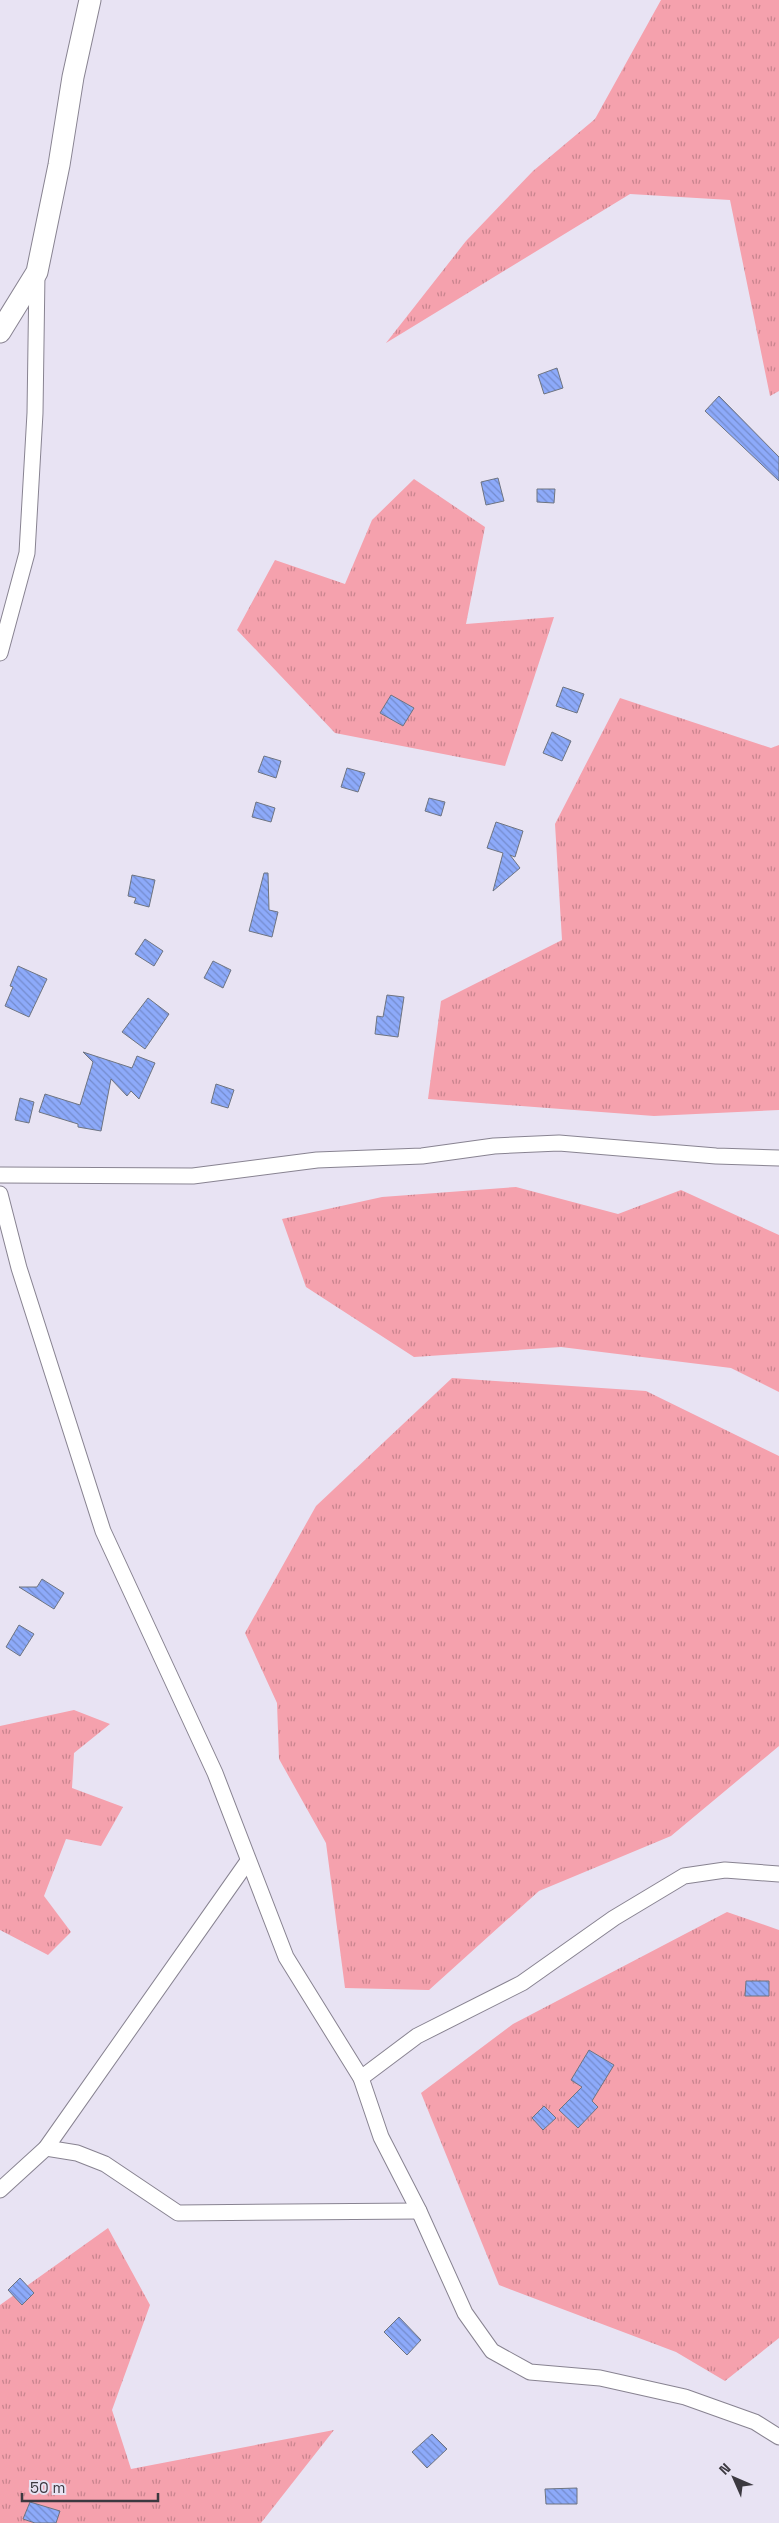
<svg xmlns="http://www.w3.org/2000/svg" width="779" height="2523" font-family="'Space Grotesk',sans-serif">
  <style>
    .grass { fill: url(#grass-tufts) }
    .building { fill: url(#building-back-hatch); stroke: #6e7481 }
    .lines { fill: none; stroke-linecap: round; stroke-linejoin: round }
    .street-casing { stroke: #888391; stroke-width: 17 }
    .secondary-casing { stroke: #888391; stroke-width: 23 }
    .street { stroke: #fff; stroke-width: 15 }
    .secondary { stroke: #fff; stroke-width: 21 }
  </style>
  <defs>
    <pattern id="grass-tufts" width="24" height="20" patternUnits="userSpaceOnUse" patternTransform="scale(1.25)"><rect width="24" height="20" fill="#f5a1ad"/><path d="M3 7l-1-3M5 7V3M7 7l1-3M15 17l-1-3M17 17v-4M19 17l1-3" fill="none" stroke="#c8848e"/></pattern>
    <pattern id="building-back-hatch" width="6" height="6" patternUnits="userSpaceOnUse" patternTransform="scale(1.25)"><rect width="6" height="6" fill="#8daafa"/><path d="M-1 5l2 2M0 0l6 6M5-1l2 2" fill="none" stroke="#748bcc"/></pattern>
  </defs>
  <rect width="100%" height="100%" fill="#e8e3f3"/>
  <!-- grass -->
  <g class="grass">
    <polygon points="661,0 779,0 779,391 770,396 730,200 630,194 386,343 466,241 533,171 595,119"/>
    <polygon points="414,479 485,527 466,624 554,617 505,766 335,733 237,630 275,560 345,584 372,520"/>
    <polygon points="620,698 771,748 779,745 779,1110 654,1116 428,1099 441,1001 562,940 555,824"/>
    <polygon points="516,1187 618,1214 681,1190 779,1235 779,1392 731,1368 561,1347 414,1357 306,1287 282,1219 382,1197"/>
    <polygon points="452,1378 646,1391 779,1456 779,1746 671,1836 539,1891 429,1990 345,1988 326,1843 279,1759 277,1703 245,1633 316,1506"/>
    <polygon points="74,1710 110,1724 74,1753 72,1788 123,1807 101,1846 66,1839 44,1896 71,1932 48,1955 0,1930 0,1726"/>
    <polygon points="727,1912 779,1930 779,2338 725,2381 676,2352 499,2285 421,2093 513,2024"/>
    <polygon points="108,2228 150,2305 112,2410 131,2469 334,2430 261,2523 0,2523 0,2305"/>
  </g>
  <!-- building -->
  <g class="building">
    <polygon points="557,368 563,388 544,394 538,375"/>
    <polygon points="719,396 779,457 779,481 705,411"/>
    <polygon points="498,478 504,501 486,505 481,482"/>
    <polygon points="537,489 555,489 554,503 537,502"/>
    <polygon points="563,687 584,694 577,713 556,706"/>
    <polygon points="391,695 414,708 403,726 380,713"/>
    <polygon points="552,732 571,741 562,761 543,753"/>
    <polygon points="264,756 281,761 276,778 258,772"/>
    <polygon points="347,768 365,773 358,792 341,787"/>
    <polygon points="429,798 445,802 441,816 425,811"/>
    <polygon points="256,802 275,808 271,822 252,817"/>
    <polygon points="496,822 523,831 515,857 510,855 520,868 493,891 503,853 487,848"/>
    <polygon points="264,873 268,873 269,910 278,912 272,937 249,931"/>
    <polygon points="132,875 155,880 149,907 134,903 136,898 128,896"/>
    <polygon points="145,939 163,951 154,966 135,954"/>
    <polygon points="213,961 231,970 223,988 204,978"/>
    <polygon points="18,966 47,979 29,1017 5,1006 13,987 10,986"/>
    <polygon points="387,995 404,997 398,1037 375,1034 377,1016 383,1017"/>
    <polygon points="148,998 169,1014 145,1049 122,1032"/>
    <polygon points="83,1052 132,1068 137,1056 155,1063 139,1099 131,1091 127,1096 111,1079 101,1131 78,1127 78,1124 39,1112 45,1094 80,1105 93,1062"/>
    <polygon points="216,1084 234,1090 228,1108 211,1103"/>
    <polygon points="20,1098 34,1102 29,1123 15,1120"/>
    <polygon points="42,1579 64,1593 54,1609 19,1587 37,1587"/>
    <polygon points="19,1625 34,1634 20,1656 6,1647"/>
    <polygon points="746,1981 769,1981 769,1996 745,1996"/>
    <polygon points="589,2050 614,2065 592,2101 598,2107 578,2128 559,2110 582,2087 571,2080"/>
    <polygon points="544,2106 556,2118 543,2130 532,2118"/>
    <polygon points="20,2278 34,2293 22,2305 8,2290"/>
    <polygon points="399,2317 421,2340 407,2355 384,2332"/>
    <polygon points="432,2434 447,2449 427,2468 412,2452"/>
    <polygon points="577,2488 577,2504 546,2504 545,2489"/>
    <polygon points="30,2502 60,2511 56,2523 35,2523 23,2519"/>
  </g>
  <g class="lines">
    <defs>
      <g id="street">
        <polyline points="0,653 27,553 35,413 37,273"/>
        <polyline points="0,1175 193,1176 317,1160 422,1156 494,1146 559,1143 716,1156 779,1158"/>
        <polyline points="0,1194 19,1268 103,1531 215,1773 286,1957 361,2078 381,2137 419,2211 465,2313 492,2351 530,2372 600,2378 685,2397 755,2422 779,2437"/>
        <polyline points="361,2078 417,2036 522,1983 614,1918 684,1876 725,1870 779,1874"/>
        <polyline points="46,2148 77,2153 105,2164 178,2213 419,2211"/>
        <polyline points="0,2190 46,2148 248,1861"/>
      </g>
      <polyline id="secondary" points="0,332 37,272 59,165 73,77 90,0"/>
    </defs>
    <!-- street casing -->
    <use href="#street" class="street-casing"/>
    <!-- secondary casing -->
    <use href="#secondary" class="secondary-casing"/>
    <!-- street -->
    <use href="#street" class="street"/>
    <!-- secondary -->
    <use href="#secondary" class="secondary"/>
  </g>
  <!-- north arrow -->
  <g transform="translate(734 2478) rotate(315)" stroke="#e8e3f3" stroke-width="4" paint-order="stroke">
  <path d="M0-4L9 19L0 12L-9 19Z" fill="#3c3940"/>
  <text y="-8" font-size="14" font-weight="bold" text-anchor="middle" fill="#3c3940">N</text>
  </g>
  <!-- scale -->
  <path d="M22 2493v8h136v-8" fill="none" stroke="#3c3940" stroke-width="2.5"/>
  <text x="30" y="2493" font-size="15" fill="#3c3940" stroke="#e8e3f3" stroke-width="4" paint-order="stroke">50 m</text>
</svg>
